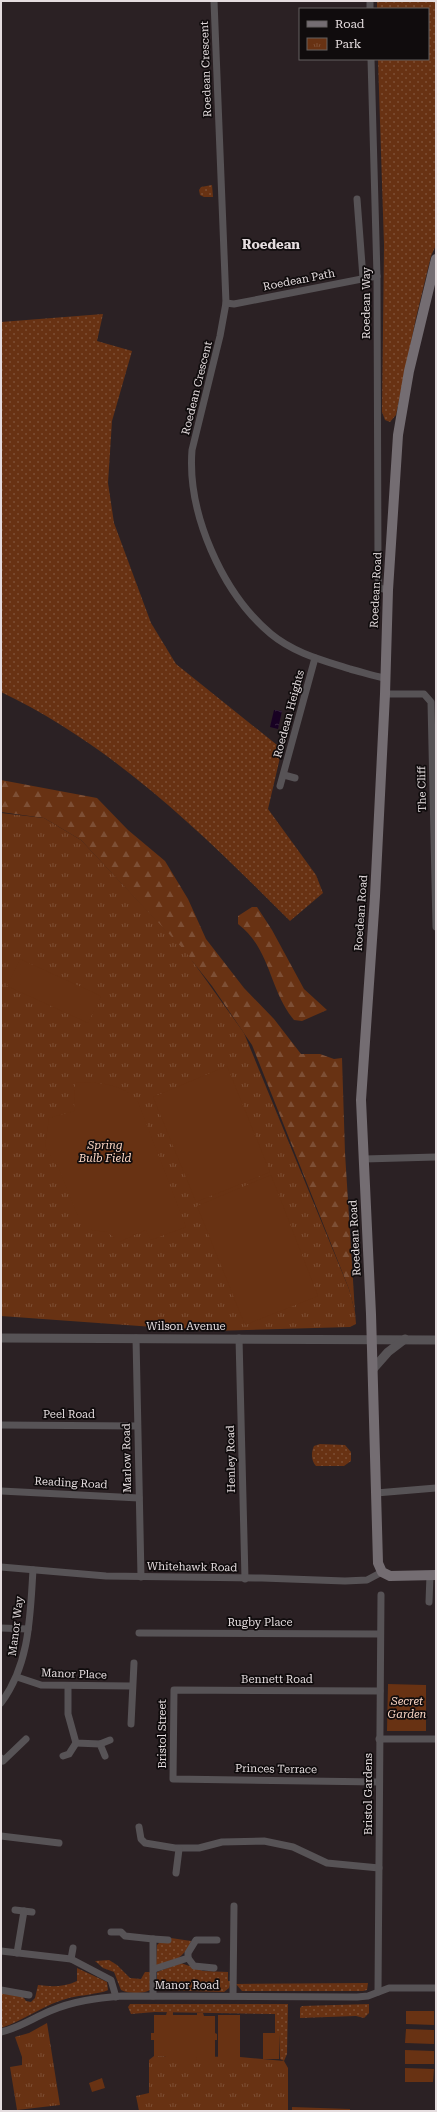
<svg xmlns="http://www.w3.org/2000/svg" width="437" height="2112" font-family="'Roboto Serif',serif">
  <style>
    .grass { fill: url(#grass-dots) }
    .forest { fill: url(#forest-firs) }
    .park { fill: url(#park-tufts) }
    .garden { fill: #683213 }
    .water { fill: url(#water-ripples) }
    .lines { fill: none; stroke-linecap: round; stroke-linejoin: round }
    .minor { stroke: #575356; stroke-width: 7 }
    .tertiary { stroke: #575356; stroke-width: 9 }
    .secondary { stroke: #746d72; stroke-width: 10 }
    .labels { text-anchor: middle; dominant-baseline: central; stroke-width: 3.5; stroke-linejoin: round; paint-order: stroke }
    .street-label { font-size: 11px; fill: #e5dddf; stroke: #100c0d }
    .park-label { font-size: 11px; font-style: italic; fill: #fdd7c4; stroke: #100c0d }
    .quarter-label { font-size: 13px; font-weight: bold; fill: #e5dddf; stroke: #100c0d }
  </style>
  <defs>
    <pattern id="grass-dots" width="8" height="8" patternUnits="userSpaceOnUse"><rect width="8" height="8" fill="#683213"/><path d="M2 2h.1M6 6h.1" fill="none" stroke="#7d4f35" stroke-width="1.8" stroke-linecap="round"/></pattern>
    <pattern id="forest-firs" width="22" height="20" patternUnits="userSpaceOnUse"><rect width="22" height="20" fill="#683213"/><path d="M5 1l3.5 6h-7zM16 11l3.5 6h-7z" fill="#7d4f35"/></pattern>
    <pattern id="park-tufts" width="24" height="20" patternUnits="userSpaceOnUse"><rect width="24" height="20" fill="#683213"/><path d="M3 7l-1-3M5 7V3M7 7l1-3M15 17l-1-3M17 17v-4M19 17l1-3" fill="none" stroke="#7d4f35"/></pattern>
    <pattern id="water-ripples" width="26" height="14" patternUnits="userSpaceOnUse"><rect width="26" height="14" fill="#180123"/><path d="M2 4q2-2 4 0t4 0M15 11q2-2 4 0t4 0" fill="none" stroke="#392642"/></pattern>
  </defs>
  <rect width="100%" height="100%" fill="#2b2124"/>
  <!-- grass -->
  <g class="grass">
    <polygon points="377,1 436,1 436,245 431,256 416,318 396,415 390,422 385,420 382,412 384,245 378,59 428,59 428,9 377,9"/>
    <polygon points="212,185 213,197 204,197 200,195 199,190 201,187"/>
    <path d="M103,314L97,341L132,351L112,421L108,483L114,523L151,623L176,664L282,749L268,809L316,875L323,893L290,921C203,834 114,746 1,692V322Z"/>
    <path d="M320,1444L345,1445L351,1452V1461L344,1466H316C311,1461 311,1452 314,1446Z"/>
    <path d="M171,1938L191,1941C188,1953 169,1969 156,1965L157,1945L160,1942L170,1943Z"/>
    <path d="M109,1960L117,1965L130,1978L141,1979L145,1972H152L150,1990C144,1994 128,1994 121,1990L114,1972L103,1968L95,1961Z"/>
    <polygon points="181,1963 203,1971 228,1972 228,1981 231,1981 229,1988 224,1992 157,1990 157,1972"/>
    <path d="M77,1968L107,1982L108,1990C105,1993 76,1996 69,1998C45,2004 25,2020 1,2028V1992L23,1997L26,2001L31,2002L35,1998L38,1985C51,1987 65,1987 77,1981Z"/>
    <polygon points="368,1983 367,1990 363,1991 242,1991 236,1984"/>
    <polygon points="130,2004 288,2004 287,2054 284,2061 280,2059 279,2034 275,2033 275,2014 155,2012 131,2014 128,2007"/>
    <polygon points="369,2004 369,2013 364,2018 356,2016 300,2018 300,2008 302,2006"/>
  </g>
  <!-- forest -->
  <g class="forest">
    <polygon points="1,780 97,798 128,830 165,861 188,899 206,939 244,988 274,1019 301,1054 320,1054 334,1059 342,1058 345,1153 355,1312 349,1289 252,1045 212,986 185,952 81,840 44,818 1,812"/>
    <path d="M252,907H257L272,930L304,989L327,1010L302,1021L294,1020C269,990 271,949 238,924V916Z"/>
  </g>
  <!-- park -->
  <g class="park">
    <polygon points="1,813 44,818 81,840 186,952 244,1033 349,1289 355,1312 356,1324 350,1327 209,1331 1,1316"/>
    <polygon points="47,2023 60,2105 17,2110 10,2067 22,2065 22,2057 15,2037 29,2033"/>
    <polygon points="154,2056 240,2057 284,2061 288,2068 288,2111 139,2111 136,2096 149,2093 149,2060"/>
  </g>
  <!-- garden -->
  <g class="garden">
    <polygon points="20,959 101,996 88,1023 7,986"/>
    <polygon points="227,1066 270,1172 196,1202 153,1097"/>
    <path d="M75,1082C98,1083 122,1082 138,1102L186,1227L151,1240L146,1230L119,1242L107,1232L92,1230L77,1214L59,1169L45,1147L49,1118L74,1111Z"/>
    <polygon points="271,1175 318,1296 245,1325 197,1206"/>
    <polygon points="388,1684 426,1685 426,1731 387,1731"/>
    <polygon points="406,2011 434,2011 434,2025 406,2024"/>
    <polygon points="167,2012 173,2012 173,2015 197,2015 197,2013 203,2013 204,2016 215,2016 215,2033 217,2034 217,2040 215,2040 215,2057 203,2057 203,2060 197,2060 196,2057 172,2057 172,2059 166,2059 166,2056 154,2056 154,2040 151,2040 151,2033 154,2033 154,2015 166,2015"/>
    <rect x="218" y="2015" width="22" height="42"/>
    <polygon points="406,2029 434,2030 434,2044 405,2043"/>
    <rect x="263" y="2033" width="16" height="26"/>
    <polygon points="405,2050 434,2051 434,2064 405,2064"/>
    <polygon points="405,2068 434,2069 433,2082 405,2082"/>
    <polygon points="102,2078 105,2088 92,2092 89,2083"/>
    <polygon points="292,2107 350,2109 350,2111 292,2111"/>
  </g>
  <!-- water -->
  <polygon class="water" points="274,710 282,711 278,729 270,727"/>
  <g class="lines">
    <!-- minor -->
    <g class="minor">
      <path d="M214,1L226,303L220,336L192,450C187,513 222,593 271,634C294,653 322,660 350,669C362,672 374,676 385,678"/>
      <polyline points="370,1 370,9"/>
      <polyline points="371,59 377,276 378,566 379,588 388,590"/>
      <polyline points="357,199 363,278"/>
      <polyline points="226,303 234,304 377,276"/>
      <polyline points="385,694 424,694 431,702 436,927"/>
      <polyline points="284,775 295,778"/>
      <polyline points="280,786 315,658"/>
      <polyline points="364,1159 436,1157"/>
      <polyline points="136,1338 141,1577"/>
      <polyline points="239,1338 245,1579"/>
      <polyline points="1,1425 137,1426"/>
      <polyline points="1,1491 139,1498"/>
      <polyline points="376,1493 436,1488"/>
      <polyline points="1,1567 106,1576 262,1578 345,1581 367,1580 382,1572"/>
      <polyline points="429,1602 430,1575"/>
      <polyline points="1,1628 28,1629"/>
      <polyline points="139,1633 380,1634"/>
      <polyline points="17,1677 41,1685 131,1686"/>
      <polyline points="68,1686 68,1714 76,1743 100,1744 105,1756"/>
      <path d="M1,1703C30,1664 30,1616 33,1570"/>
      <polyline points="131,1724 134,1663"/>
      <polyline points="379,1739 436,1739"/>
      <polyline points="100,1744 110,1740"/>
      <polyline points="63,1756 69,1754 76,1743"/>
      <polyline points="1,1758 3,1761 26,1739"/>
      <polyline points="379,1782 173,1779 174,1690 380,1691"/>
      <polyline points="139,1827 141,1839 145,1843 175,1848 199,1848 222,1842 264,1841 293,1847 327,1863 379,1868"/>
      <polyline points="1,1836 59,1843"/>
      <polyline points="176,1873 179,1849"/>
      <polyline points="15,1910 32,1912"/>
      <polyline points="111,1932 121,1932 125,1936 153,1939 153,1996"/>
      <polyline points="153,1939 168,1940"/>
      <polyline points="1,1951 71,1959 111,1980 116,1997"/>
      <polyline points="17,1953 24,1911"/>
      <polyline points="188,1958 194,1966 214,1968"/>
      <polyline points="71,1959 73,1948"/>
      <polyline points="154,1969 188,1958 188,1953 196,1940 217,1940"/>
      <polyline points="1,1990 29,1995"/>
      <polyline points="378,1992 381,1595"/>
      <polyline points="233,1996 234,1906"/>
      <path d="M1,2032C19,2028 33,2018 50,2011C73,2001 97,1998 122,1996L357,1997L368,1996L389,1988H436"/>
    </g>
    <!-- tertiary -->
    <g class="tertiary">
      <polyline points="1,1338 436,1340"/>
      <polyline points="373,1369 388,1352 405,1339"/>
    </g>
    <!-- secondary -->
    <polyline class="secondary" points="436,259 409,371 398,435 388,590 385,694 375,896 361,1100 371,1314 378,1563 382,1572 390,1576 436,1575"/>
  </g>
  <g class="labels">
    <!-- street labels -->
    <g class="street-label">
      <text transform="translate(206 69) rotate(-92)">Roedean Crescent</text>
      <text transform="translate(299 280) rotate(-11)">Roedean Path</text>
      <text transform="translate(366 303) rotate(-90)">Roedean Way</text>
      <text transform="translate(197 388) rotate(-76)">Roedean Crescent</text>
      <text transform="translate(376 590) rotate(-87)">Roedean Road</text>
      <text transform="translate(289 714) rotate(-75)">Roedean Heights</text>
      <text transform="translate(422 789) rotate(-91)">The Cliff</text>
      <text transform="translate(361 913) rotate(-86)">Roedean Road</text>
      <text transform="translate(355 1238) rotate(-93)">Roedean Road</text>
      <text x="186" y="1326">Wilson Avenue</text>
      <text x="69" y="1414">Peel Road</text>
      <text transform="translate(127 1458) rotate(-91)">Marlow Road</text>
      <text transform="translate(231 1459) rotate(-91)">Henley Road</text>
      <text transform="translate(71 1483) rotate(3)">Reading Road</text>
      <text transform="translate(192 1567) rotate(1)">Whitehawk Road</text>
      <text x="260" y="1622">Rugby Place</text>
      <text transform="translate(16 1626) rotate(-83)">Manor Way</text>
      <text transform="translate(74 1674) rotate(2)">Manor Place</text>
      <text x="277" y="1679">Bennett Road</text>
      <text transform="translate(162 1734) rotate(-90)">Bristol Street</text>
      <text transform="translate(276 1769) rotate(1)">Princes Terrace</text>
      <text transform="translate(368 1794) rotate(-90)">Bristol Gardens</text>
      <text x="187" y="1985">Manor Road</text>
    </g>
    <!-- park labels -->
    <g class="park-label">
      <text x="105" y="1145">Spring<tspan x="105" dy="13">Bulb Field</tspan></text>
      <text x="407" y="1701">Secret<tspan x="407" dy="13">Garden</tspan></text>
    </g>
    <!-- quarter labels -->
    <g class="quarter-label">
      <text x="271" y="244">Roedean</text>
    </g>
  </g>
  <!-- border -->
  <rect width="437" height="2112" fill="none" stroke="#e5dddf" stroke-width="4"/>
  <!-- legend -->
  <rect x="299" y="8" width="130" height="52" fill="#100c0d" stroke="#656061"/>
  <rect x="307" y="21" width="20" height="6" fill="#746d72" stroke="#656061"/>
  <text x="335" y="28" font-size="12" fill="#e5dddf">Road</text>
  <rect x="307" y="38" width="20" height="12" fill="url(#park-tufts)" stroke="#656061"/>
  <text x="335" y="48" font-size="12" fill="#e5dddf">Park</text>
</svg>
